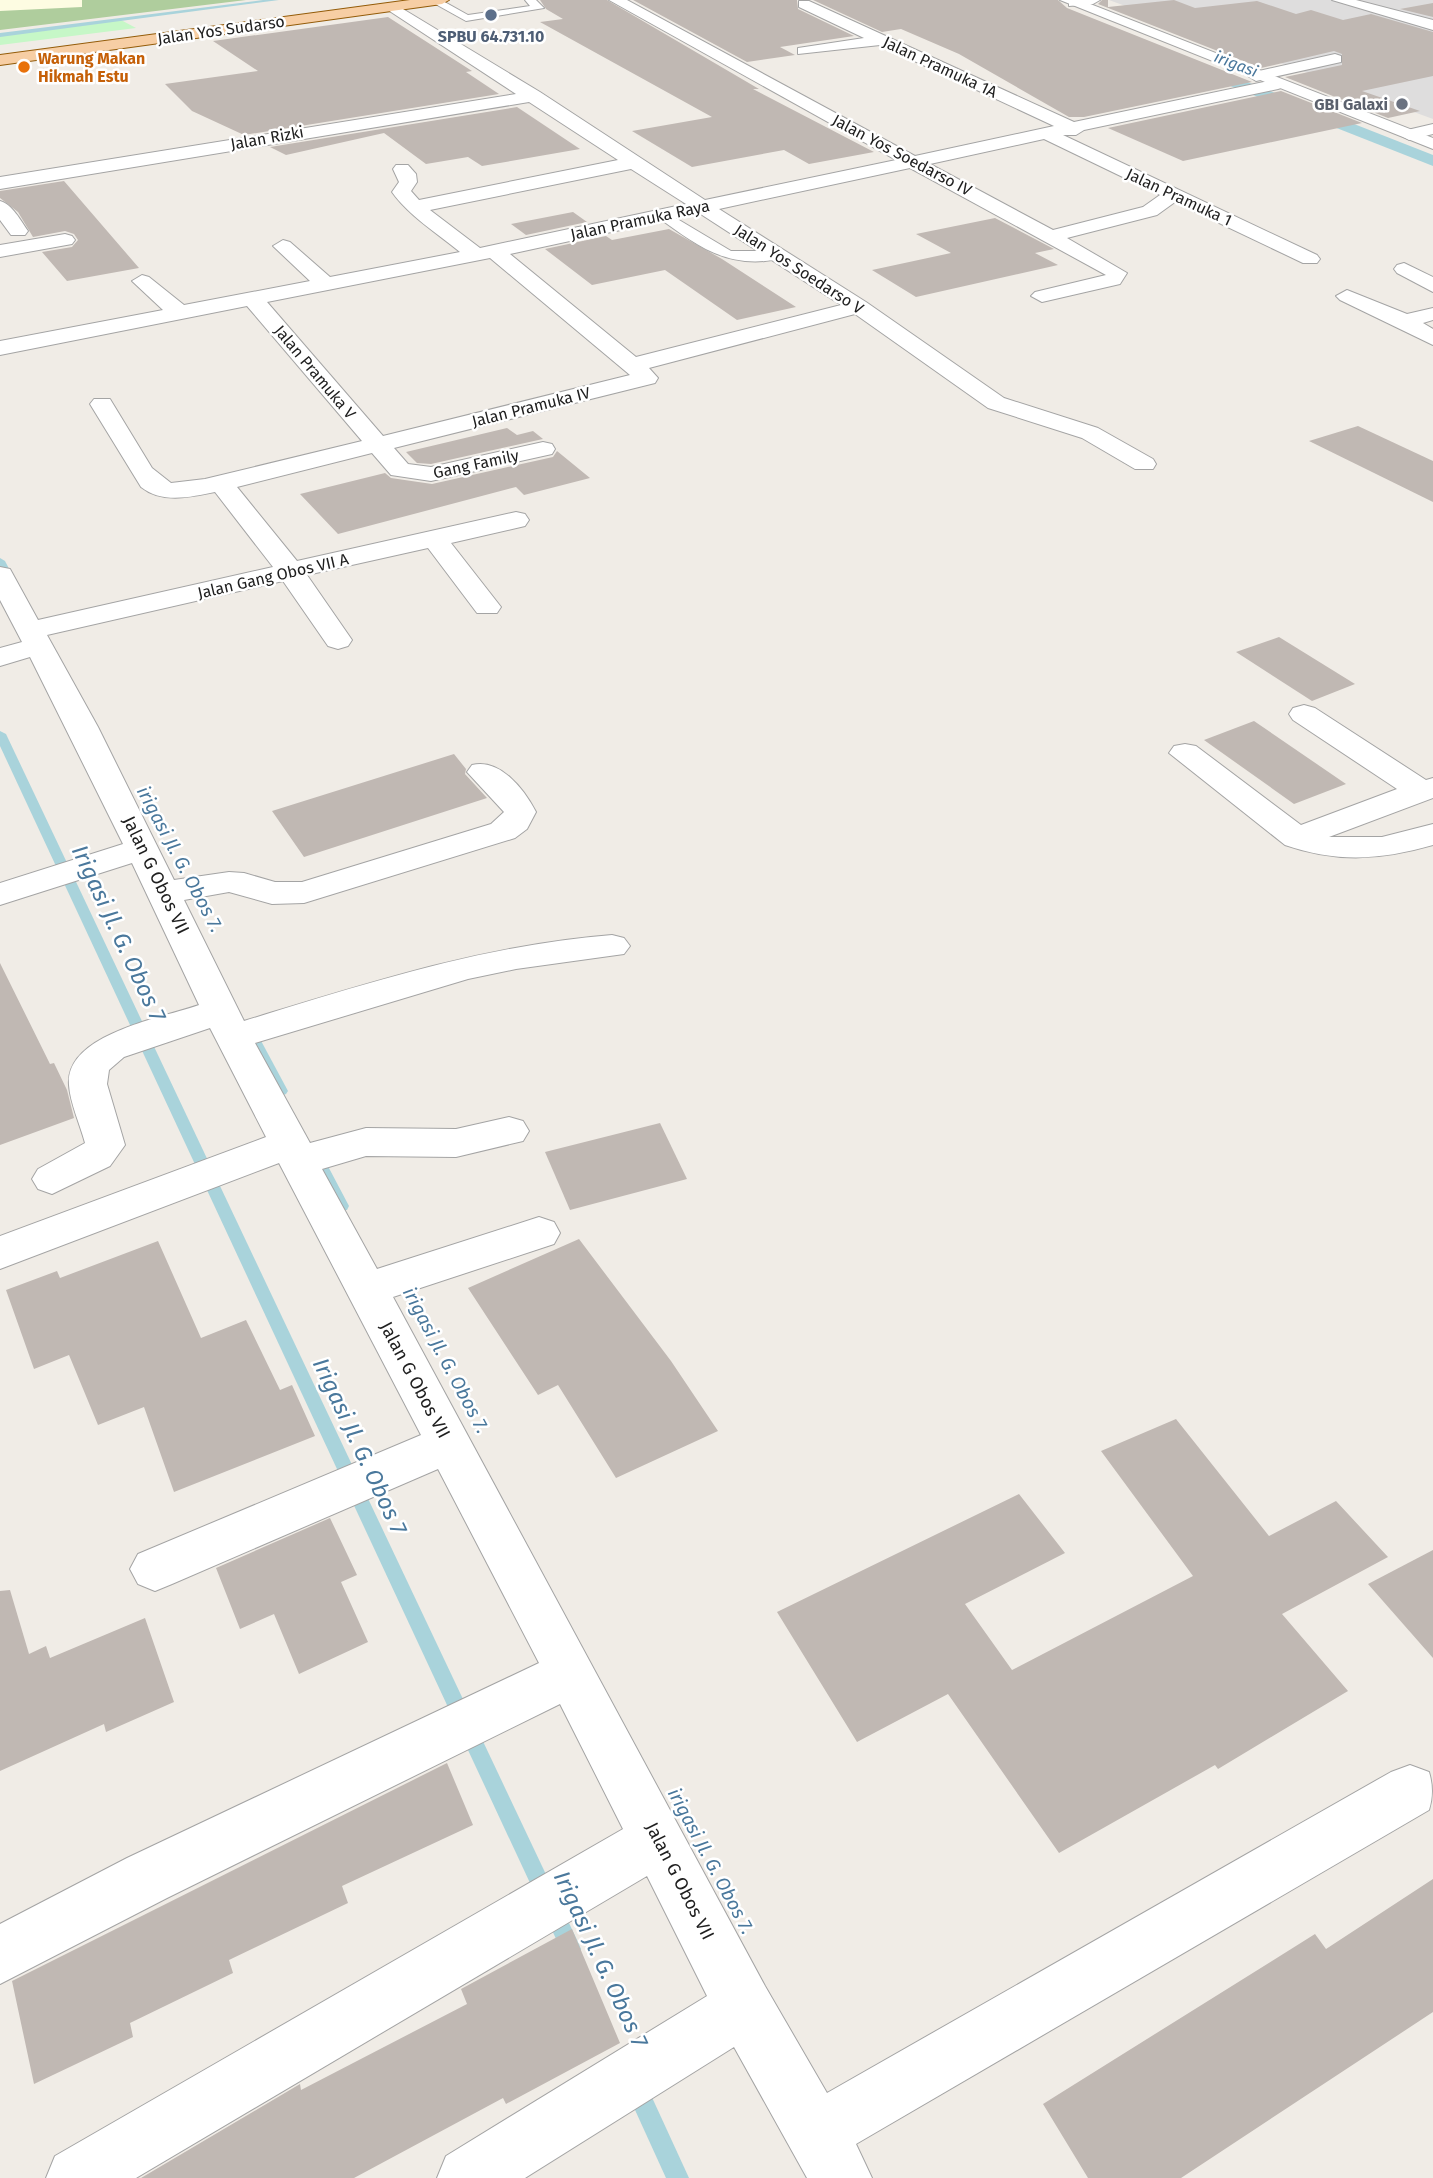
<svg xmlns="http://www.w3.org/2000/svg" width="1433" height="2178" font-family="'Fira Sans',sans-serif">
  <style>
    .residential { fill: #dedddd }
    .education { fill: #fdfce2 }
    .forest { fill: #afcd9d }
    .park { fill: #c6f7c7 }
    .water { fill: #a9d3db }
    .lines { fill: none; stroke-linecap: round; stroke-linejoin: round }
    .stream { fill: #a9d3db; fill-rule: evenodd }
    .building { fill: #c0b8b3 }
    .service-casing { stroke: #a4a4a4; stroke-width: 2 }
    .minor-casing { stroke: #a4a4a4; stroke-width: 2 }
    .tertiary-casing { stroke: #a4a4a4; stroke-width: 2 }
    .primary-casing { stroke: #935b08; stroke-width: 2 }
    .service { fill: #fff; fill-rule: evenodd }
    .minor { fill: #fff; fill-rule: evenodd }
    .tertiary { fill: #fff; fill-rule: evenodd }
    .primary { fill: #f7cea4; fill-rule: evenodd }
    .service-dot { fill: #5c6f8a; stroke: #fff; stroke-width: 2.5 }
    .food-dot { fill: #e8710a; stroke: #fff; stroke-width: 2.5 }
    .worship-dot { fill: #6b7280; stroke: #fff; stroke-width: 2.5 }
    .labels { text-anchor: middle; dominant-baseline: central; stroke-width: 5; stroke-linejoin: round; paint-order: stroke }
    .far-street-label { font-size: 16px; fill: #202020; stroke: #fff }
    .far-service-label { font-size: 16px; font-weight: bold; fill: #4e5e75; stroke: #fff }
    .far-food-label { font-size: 16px; font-weight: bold; fill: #c56008; stroke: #fff; text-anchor: start }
    .far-water-label { font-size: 16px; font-style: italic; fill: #4a789c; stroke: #fff }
    .far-worship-label { font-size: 16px; font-weight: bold; fill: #5b616d; stroke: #fff; text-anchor: end }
    .street-label { font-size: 18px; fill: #202020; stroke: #fff }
    .water-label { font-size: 19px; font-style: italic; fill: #4a789c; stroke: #fff }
    .near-water-label { font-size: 23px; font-style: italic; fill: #4a789c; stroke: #fff }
  </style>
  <rect width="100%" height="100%" fill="#f0ece6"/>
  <!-- residential -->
  <polygon class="residential" points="1109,0 1433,0 1433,119"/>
  <!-- education -->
  <polygon class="education" points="0,0 183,0 0,23"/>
  <!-- forest -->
  <polygon class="forest" points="82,0 246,0 0,30 0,11 82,7"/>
  <!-- park -->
  <polygon class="park" points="121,20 136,28 0,45 0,35"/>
  <!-- water -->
  <polygon class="water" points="1038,0 1433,155 1433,166 1043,12"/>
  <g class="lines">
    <!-- stream -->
    <g class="stream">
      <polygon points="263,0 279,0 0,37 0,33"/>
      <polygon points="0,558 5,561 17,584 16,586 7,584 0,570"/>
      <polygon points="0,731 6,734 578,1942 581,1949 578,1956 571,1959 564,1956 0,746"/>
      <polygon points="246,1021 253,1026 288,1091 286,1094 281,1096 274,1091 239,1026"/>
      <polygon points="314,1148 319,1149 321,1153 349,1206 347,1210 337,1210 335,1206 307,1153 309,1149"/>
      <polygon points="636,2077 644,2080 689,2178 666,2178 625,2088 628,2080"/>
    </g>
  </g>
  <!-- building -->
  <g class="building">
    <polygon points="540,0 607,0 759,89 753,89 874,152 809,164 784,150 692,167 632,131 712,117 540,22 563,19 546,9"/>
    <polygon points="633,0 797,0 798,9 854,36 780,47 795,55 747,62"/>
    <polygon points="813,0 1058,0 1067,8 1252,82 1084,117 1069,117 959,54 901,29 882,32"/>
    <polygon points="1102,0 1108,0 1108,7 1174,0 1195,8 1257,1 1296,14 1311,10 1343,20 1371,14 1433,32 1433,76 1362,91 1420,111 1388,118 1285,77 1342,65 1342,54 1334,51 1261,68 1098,4"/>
    <polygon points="1433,3 1433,17 1400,9"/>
    <polygon points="388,17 472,71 466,72 499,94 244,135 192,111 165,84 258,71 213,41"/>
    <polygon points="1281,91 1362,123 1183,161 1108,128"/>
    <polygon points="517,107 580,149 482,166 468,157 426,164 384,133 286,155 270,147"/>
    <polygon points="64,181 139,268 67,281 42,252 72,247 78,240 74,234 65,231 33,237 18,212 0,198 0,191"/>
    <polygon points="573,212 587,222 526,235 511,224"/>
    <polygon points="995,218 1054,249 1035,253 1058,265 916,297 872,270 951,253 916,234"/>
    <polygon points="669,229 722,259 796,307 737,320 665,270 592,285 545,249 606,236 612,240"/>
    <polygon points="1358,426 1433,461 1433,502 1309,441"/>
    <polygon points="507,428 517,435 533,431 543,439 431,464 417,463 406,452"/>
    <polygon points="557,451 590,478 524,495 516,487 338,534 300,494 385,473 391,478 432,484 553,457"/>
    <polygon points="1279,637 1355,684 1312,701 1236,652"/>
    <polygon points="1254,721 1346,784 1294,804 1204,740"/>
    <polygon points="454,754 466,769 465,774 487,798 304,857 272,811"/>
    <polygon points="0,963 50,1064 54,1063 67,1090 74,1118 0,1145"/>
    <polygon points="660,1123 687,1179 570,1210 545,1152"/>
    <polygon points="579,1239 671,1361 718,1431 616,1478 558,1385 538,1395 468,1288"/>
    <polygon points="158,1241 201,1338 246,1320 280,1390 292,1385 315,1436 174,1492 144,1407 98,1425 69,1355 34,1369 6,1290 57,1271 60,1278"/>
    <polygon points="1176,1419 1269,1536 1336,1501 1388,1557 1282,1614 1348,1691 1218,1769 1215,1765 1059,1853 948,1694 857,1742 777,1612 1019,1494 1065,1553 965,1604 1012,1670 1193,1576 1101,1451"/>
    <polygon points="330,1518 357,1575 341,1582 368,1642 299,1674 274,1614 240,1629 216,1568"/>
    <polygon points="1433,1550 1433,1658 1368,1584"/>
    <polygon points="10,1590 29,1654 46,1646 50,1658 145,1618 174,1702 106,1732 104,1724 0,1771 0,1591"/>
    <polygon points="447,1763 473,1825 342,1886 348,1903 229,1960 233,1973 130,2023 133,2037 34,2084 12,1981"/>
    <polygon points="1433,1879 1433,2012 1181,2178 1088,2178 1043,2104 1315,1934 1326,1949"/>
    <polygon points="572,1929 620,2043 506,2104 503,2098 354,2178 141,2178 300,2084 301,2090 467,2004 461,1989"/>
  </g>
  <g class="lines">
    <defs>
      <g id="service">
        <polygon points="441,0 468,15 530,6 525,0 536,0 544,8 466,21 430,1"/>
        <path d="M664,211L731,251H778L785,255C780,260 773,260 765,261C721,265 692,242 659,218L657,215Z"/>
      </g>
      <g id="minor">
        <path d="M609,0H627L915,156L1054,126L880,45L798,54V48L864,38L799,7V1H809L1074,122L1278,79L1284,81V87L1278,89L1084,130L1076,135H1063L1317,255L1320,259L1317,263H1303L1175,202L1157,215L1067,238L1127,273L1120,284L1042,302L1031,296L1035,292L1106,275L910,168L719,209L866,302L1004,398L1098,428L1153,459L1156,464L1153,469H1135L1082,438L988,408L855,314L649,368L658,378L655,383L394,448L408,464L431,467L543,442L552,444L555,449L552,454L431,481L391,475L372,453L237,487L297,561L516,512L525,514L529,520L525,526L451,543L501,607L497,613H477L428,548L307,575L352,640L348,646L338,649L328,646L283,581L47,635L98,727L174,880L229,872L244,873L275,882H302L491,824L504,812L467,772L472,765C500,758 524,789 536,812L527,829L515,838L304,903L272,904L229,892L184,900L244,1021C365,984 484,945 612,935L624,938L630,946L624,954L516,969L468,979L255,1043L310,1143L366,1128L456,1129L509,1117L523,1121L529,1131L523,1141L456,1157L366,1156L322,1169L377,1269L539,1217L554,1222L560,1233L554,1244L393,1297L765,1986L827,2093L1391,1772L1410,1765L1429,1772C1433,1785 1433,1797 1429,1810L856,2144L872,2178H807L734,2047L525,2178H437L446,2156L707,1996L647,1876L136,2178H46L55,2156L623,1829L560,1704L167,1898L0,1984V1924L127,1858L539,1663L438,1469L172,1584L155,1591L138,1584L130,1569L138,1554L421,1435L279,1163L0,1269V1236L266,1137L210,1028L124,1057L109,1070L107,1084L125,1145L110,1166L52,1194L38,1189L32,1179L38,1169L85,1143C80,1124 70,1103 69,1085C65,1034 162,1018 199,1005L132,863L0,905V883L123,844L30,657L0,666V648L22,642L0,600V567L10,569L38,620L273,567L215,492C191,497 162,504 141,487L90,404L94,399H110L152,468L171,483L205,479L362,441L247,306L0,355V341L163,310L132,281L142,275L149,277L184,305L310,281L273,246L283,240L290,242L330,277L460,252C437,233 409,216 392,192L399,182L393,169L396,165H408L416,174L417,182L411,191L419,200L618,160L529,102L0,189V177L516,94L388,10L386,7L393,3L540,92L705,200L896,160ZM1044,139L1160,195L1143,207L1053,230L930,164ZM631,169L686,204L480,248L430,210ZM699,213L841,305L636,357L510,254ZM490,258L630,375L383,436L267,302Z"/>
        <polygon points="1069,0 1100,0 1093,4 1069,6"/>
        <polygon points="1332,0 1356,0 1433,20 1433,30"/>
        <polygon points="1335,54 1341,56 1341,62 1256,81 1248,76 1250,73"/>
        <polygon points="1433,124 1433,134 1409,140 1400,135 1403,131"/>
        <path d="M0,201C12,204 21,221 28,231L25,235H11L0,220Z"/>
        <polygon points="65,234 72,236 75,240 72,244 0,257 0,245"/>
        <polygon points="1404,263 1433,277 1433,292 1397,273 1394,269 1397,265"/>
        <polygon points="1347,290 1407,314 1433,308 1433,320 1423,323 1433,329 1433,345 1340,300 1336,296"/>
        <path d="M1304,705L1315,708L1426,780L1433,778V798L1329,837H1382L1433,824V845C1381,860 1337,863 1285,845L1169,753L1174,746L1185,744L1196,746L1301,825L1397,789L1293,720L1289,714L1293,708Z"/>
      </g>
      <polygon id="tertiary" points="1060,0 1080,0 1433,138 1433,149"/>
      <polygon id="primary" points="410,0 449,0 442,4 0,65 0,55"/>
    </defs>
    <!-- service casing -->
    <use href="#service" class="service-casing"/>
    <!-- minor casing -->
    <use href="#minor" class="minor-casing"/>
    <!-- tertiary casing -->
    <use href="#tertiary" class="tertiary-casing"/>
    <!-- primary casing -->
    <use href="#primary" class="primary-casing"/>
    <!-- service -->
    <use href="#service" class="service"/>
    <!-- minor -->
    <use href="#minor" class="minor"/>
    <!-- tertiary -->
    <use href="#tertiary" class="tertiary"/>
    <!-- primary -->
    <use href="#primary" class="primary"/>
  </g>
  <!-- markers -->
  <circle class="service-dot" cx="491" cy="15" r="7"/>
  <circle class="food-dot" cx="24" cy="67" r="7"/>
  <circle class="worship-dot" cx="1402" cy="104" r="7"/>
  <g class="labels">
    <!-- far-street labels -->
    <g class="far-street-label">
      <text transform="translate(221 30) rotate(-8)">Jalan Yos Sudarso</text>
      <text transform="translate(940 67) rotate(25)">Jalan Pramuka 1A</text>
      <text transform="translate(267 138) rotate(-10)">Jalan Rizki</text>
      <text transform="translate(902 155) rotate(28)">Jalan Yos Soedarso IV</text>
      <text transform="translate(1179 197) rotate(25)">Jalan Pramuka 1</text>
      <text transform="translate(640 220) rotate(-12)">Jalan Pramuka Raya</text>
      <text transform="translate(799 269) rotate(33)">Jalan Yos Soedarso V</text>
      <text transform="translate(315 372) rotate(50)">Jalan Pramuka V</text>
      <text transform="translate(531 407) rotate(-14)">Jalan Pramuka IV</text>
      <text transform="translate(476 464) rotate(-12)">Gang Family</text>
      <text transform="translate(273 576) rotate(-13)">Jalan Gang Obos VII A</text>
    </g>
    <!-- far-service labels -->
    <g class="far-service-label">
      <text x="491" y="36">SPBU 64.731.10</text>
    </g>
    <!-- far-food labels -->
    <g class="far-food-label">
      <text x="38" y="58">Warung Makan<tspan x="38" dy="18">Hikmah Estu</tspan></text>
    </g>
    <!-- far-water labels -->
    <g class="far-water-label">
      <text transform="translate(1236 64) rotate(21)">irigasi</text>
    </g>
    <!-- far-worship labels -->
    <g class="far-worship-label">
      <text x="1388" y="104">GBI Galaxi</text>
    </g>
    <!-- street labels -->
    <g class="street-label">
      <text transform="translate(156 875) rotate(64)">Jalan G Obos VII</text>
      <text transform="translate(415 1380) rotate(62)">Jalan G Obos VII</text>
      <text transform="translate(680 1881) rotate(63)">Jalan G Obos VII</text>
    </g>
    <!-- water labels -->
    <g class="water-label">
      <text transform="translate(180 859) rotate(62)">irigasi Jl. G. Obos 7.</text>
      <text transform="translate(446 1360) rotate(62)">irigasi Jl. G. Obos 7.</text>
      <text transform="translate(711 1861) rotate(62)">irigasi Jl. G. Obos 7.</text>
    </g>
    <!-- near-water labels -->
    <g class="near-water-label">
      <text transform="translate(119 933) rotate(65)">Irigasi Jl. G. Obos 7</text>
      <text transform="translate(360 1446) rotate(65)">Irigasi Jl. G. Obos 7</text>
      <text transform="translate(601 1959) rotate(65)">Irigasi Jl. G. Obos 7</text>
    </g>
  </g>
</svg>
